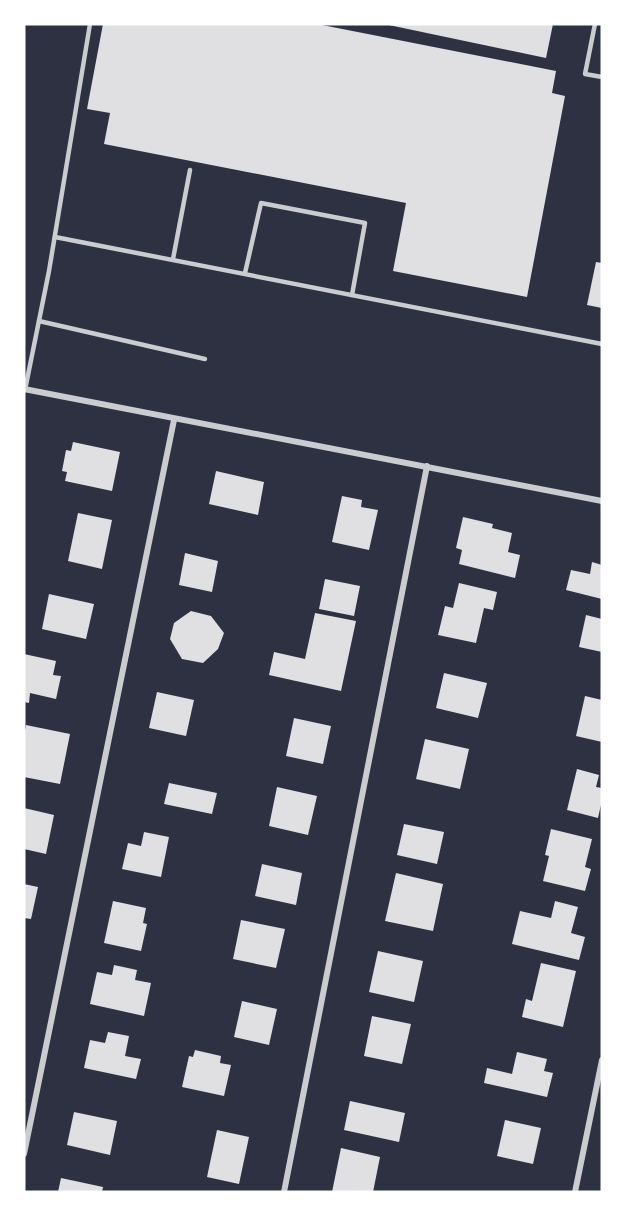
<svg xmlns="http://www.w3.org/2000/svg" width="626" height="1216" font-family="Commissioner,sans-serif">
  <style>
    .building { fill: #e0e0e3 }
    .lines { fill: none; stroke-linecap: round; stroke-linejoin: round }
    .service { stroke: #caccd0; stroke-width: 4.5 }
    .minor { stroke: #caccd0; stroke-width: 6 }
  </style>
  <rect width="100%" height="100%" fill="#2d3142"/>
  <!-- building -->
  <g class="building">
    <polygon points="103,24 317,24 556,71 552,93 565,96 527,297 393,271 406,203 104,144 110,113 87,109"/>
    <polygon points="384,24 553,24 546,58"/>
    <polygon points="596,262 602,263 602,308 587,305"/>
    <polygon points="73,442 120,452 112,491 65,481 67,472 62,471 66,450 71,451"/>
    <polygon points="216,471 264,482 258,515 209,504"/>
    <polygon points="342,496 362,500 361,507 378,510 369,550 332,542"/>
    <polygon points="78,513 112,520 102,569 68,561"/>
    <polygon points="463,517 493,524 492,528 512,533 508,552 520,555 515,578 459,564 462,550 456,548"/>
    <polygon points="185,553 218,561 212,592 179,585"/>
    <polygon points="592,562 602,565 602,599 566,590 571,570 590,574"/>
    <polygon points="325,579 360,586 354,616 319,609"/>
    <polygon points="459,583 497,592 493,610 484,608 476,643 438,635 445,606 453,608"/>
    <polygon points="49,594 94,604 86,639 42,629"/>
    <polygon points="191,611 211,616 224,633 218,649 203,663 182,659 170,639 174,623"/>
    <polygon points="315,613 356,621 341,691 269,675 274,652 305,659"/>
    <polygon points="586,615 602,619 602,652 579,647"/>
    <polygon points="24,654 56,661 53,675 61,676 56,699 30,693 29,703 24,702"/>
    <polygon points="444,673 487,683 478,718 436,708"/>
    <polygon points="157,692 194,700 186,736 149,728"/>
    <polygon points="585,696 602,700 602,742 576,736"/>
    <polygon points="294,718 331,726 323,764 286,756"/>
    <polygon points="26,725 70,734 60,784 24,777 24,736"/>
    <polygon points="425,739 469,749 460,789 416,779"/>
    <polygon points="577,769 599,775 596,787 602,788 602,800 598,818 567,810"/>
    <polygon points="169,783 217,793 212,814 164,804"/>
    <polygon points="277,787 317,796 308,835 269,826"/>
    <polygon points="24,808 54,815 46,854 24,849"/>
    <polygon points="404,824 444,832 437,864 397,855"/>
    <polygon points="551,829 592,839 585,867 591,869 585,891 543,881 549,856 545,855"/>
    <polygon points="144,832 169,837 161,877 122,869 128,843 141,846"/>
    <polygon points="262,864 302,873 296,905 255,896"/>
    <polygon points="396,873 443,884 433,931 385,921"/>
    <polygon points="24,884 38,887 31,919 24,918"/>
    <polygon points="113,901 146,908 143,923 147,924 141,951 104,943"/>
    <polygon points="555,901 578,907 571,933 585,937 579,960 512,944 520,911 551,918"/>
    <polygon points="241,920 285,929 276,968 233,959"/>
    <polygon points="378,951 423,961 414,1002 369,992"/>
    <polygon points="541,963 576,971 563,1027 522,1017 526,999 532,1001"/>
    <polygon points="114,965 137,970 135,980 151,983 144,1016 90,1004 97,972 112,975"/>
    <polygon points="242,1001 277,1009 269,1045 234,1037"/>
    <polygon points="372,1016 411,1024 402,1064 364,1056"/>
    <polygon points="108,1032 129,1036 125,1056 141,1059 136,1079 84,1068 90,1040 105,1043"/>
    <polygon points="195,1050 221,1056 220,1063 231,1065 224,1096 182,1087 189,1056 193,1057"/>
    <polygon points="517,1052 547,1059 544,1071 553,1073 547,1097 484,1083 487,1068 512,1074"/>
    <polygon points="350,1101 405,1113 399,1142 344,1130"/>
    <polygon points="74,1112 117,1121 110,1155 67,1145"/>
    <polygon points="505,1120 541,1128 533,1164 497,1156"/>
    <polygon points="217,1130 249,1137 239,1184 207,1177"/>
    <polygon points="341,1148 380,1157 373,1192 332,1192"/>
    <polygon points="61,1178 103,1187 102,1192 58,1192"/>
  </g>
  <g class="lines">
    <!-- service -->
    <g class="service">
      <polyline points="595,24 585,74 602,77"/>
      <polyline points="55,237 602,344"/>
      <polyline points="173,259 190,170"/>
      <polyline points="245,273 261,203 365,223 352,295"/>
      <polyline points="39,321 205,359"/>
      <polyline points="25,390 49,271 90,24"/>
    </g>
    <!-- minor -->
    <g class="minor">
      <polyline points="24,389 602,501"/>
      <polyline points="24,1154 174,420"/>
      <polyline points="284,1192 427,466"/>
      <polyline points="575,1192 602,1060"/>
    </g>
  </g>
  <!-- border -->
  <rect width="626" height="1216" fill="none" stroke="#ffffff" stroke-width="51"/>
</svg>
